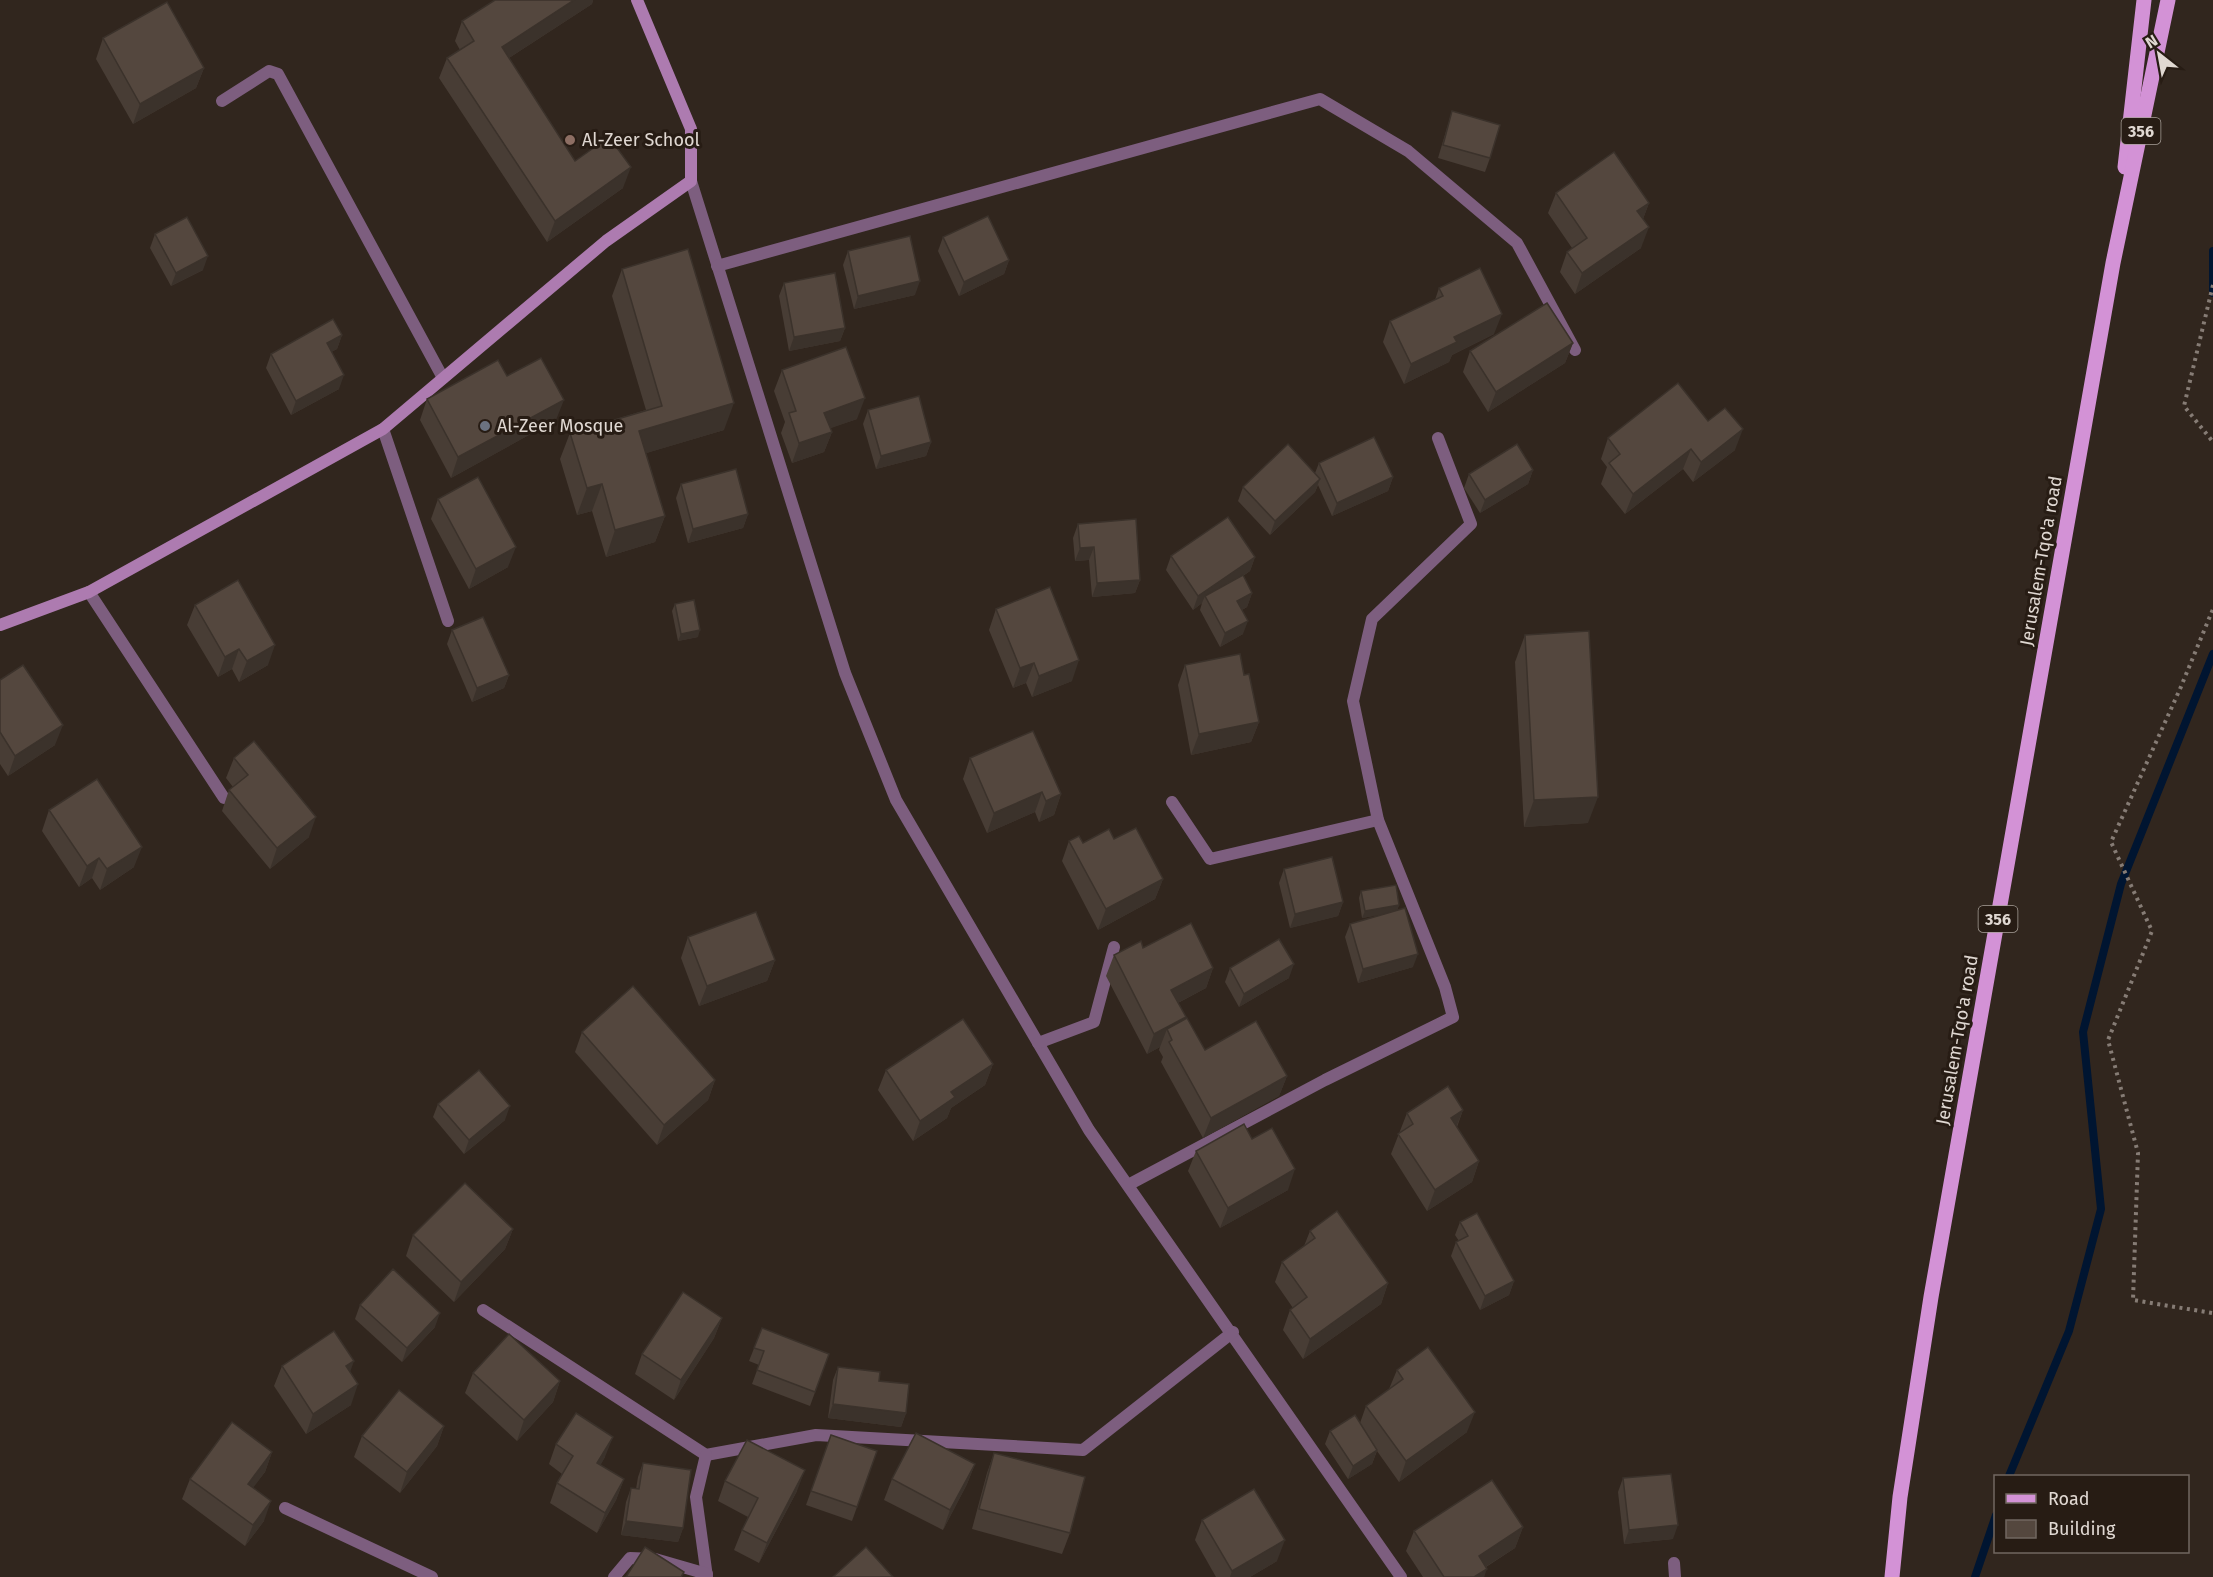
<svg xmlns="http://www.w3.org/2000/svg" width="2213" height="1577" font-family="'Fira Sans',sans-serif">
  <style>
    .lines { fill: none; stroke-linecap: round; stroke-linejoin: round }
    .stream { stroke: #001531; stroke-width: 8 }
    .path { stroke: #867c75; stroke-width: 4; stroke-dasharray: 3 4.5; stroke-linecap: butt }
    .lane { stroke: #7d5e7f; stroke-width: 12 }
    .street { stroke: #7d5e7f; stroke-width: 12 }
    .secondary { stroke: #ad7bb0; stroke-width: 12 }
    .primary { stroke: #d392d6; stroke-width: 15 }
    .wall { fill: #483d35 }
    .shaded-wall { fill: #3b322b }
    .building { fill: #54473e; stroke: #3b322b; stroke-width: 1.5 }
    .education-dot { fill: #8d6e63; stroke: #271c14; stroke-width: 2 }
    .worship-dot { fill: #6b7280; stroke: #271c14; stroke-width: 2 }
    .labels { text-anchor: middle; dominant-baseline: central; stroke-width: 6; stroke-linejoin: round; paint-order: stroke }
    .shield { fill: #271c14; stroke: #a8a099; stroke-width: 1.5 }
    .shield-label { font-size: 16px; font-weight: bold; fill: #e0d8d2 }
    .poi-label { font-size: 18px; fill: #e0d8d2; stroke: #271c14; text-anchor: start }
    .street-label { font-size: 18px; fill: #e0d8d2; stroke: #271c14 }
  </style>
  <rect width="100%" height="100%" fill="#31261e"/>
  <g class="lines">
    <!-- stream -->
    <g class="stream">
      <polyline points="2213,251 2213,293"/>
      <polyline points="2009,1476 2069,1331 2101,1209 2083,1032 2121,884 2213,654"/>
      <polyline points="1975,1577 1996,1515"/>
    </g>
    <!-- path -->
    <g class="path">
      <polyline points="2213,285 2184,406 2213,442"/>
      <polyline points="2212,1313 2133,1300 2138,1153 2108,1040 2152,931 2111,842 2180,689 2213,609"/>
    </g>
    <!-- lane -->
    <g class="lane">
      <polyline points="383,429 448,621"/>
      <polyline points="89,592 224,798"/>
    </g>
    <!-- street -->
    <g class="street">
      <polyline points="222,101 269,71 278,74 443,378"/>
      <polyline points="691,181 845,673 896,800 1089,1130 1401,1577"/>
      <polyline points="717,266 1320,99 1408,151 1517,243 1575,350"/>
      <polyline points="1172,802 1210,859 1378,820"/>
      <polyline points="1038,1043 1094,1022 1114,947"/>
      <polyline points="1128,1185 1325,1080 1453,1017 1445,987 1378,820 1353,701 1372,619 1471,524 1438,438"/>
      <polyline points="483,1310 706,1455 816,1435 1083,1450 1233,1332"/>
      <polyline points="706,1455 696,1497 707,1577"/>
      <polyline points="285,1508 432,1577"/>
      <polyline points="1674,1563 1675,1577"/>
      <polyline points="614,1577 630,1558 655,1559 707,1574"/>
    </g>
    <!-- secondary -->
    <polyline class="secondary" points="0,625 89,592 383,429 606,241 691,181 691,129 637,0"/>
    <!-- primary -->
    <g class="primary">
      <polyline points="2125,167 2144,0"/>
      <polyline points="1892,1577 1900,1497 1931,1297 2113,263 2168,0"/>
    </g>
  </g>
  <!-- wall -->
  <g class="wall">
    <polygon points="495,0 593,0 592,4 509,58 575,161 623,188 547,242 439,78 447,58 460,50 455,41 462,21"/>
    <polygon points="103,38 204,68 196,88 133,124 96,59"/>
    <polygon points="1452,111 1490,158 1485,172 1438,158"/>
    <polygon points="1556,193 1649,203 1643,219 1641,248 1575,294 1560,272 1567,252 1572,248 1548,213"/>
    <polygon points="155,234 203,270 171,286 150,248"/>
    <polygon points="943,237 1009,260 1004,274 959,296 938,251"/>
    <polygon points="848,251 915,295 854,309 843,265"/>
    <polygon points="622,269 724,430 646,453 665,516 655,542 606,557 592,511 577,515 560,459 570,433 646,410 612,296"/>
    <polygon points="784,283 845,328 840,341 789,351 779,296"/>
    <polygon points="1439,288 1494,334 1452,355 1449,362 1404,384 1383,342 1390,321 1435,300"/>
    <polygon points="342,335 337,349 331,352 339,389 291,415 266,368 271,354"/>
    <polygon points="1573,343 1565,363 1488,412 1463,372 1470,351"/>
    <polygon points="782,370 857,419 830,428 832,432 824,452 792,463 781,433 785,422 774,391"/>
    <polygon points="427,399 556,420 451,478 420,420"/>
    <polygon points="868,410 931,442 926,456 876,469 863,424"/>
    <polygon points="1708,421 1735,450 1693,482 1683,469 1625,514 1601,484 1607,467 1601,459 1608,438"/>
    <polygon points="1319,463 1393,477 1388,491 1332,516 1318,485 1315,492 1270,535 1238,501 1243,487 1315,473"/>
    <polygon points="1533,470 1528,484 1480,513 1464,488 1469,474"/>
    <polygon points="681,484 748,514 743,528 688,543 676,498"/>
    <polygon points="438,499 508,567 469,589 431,519"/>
    <polygon points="1078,524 1140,580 1135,593 1092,597 1089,560 1075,561 1073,538"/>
    <polygon points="1171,556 1255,557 1250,571 1243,576 1252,593 1247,607 1242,610 1243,634 1220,647 1200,610 1202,603 1193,610 1166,570"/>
    <polygon points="675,604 698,637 678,641 672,611"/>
    <polygon points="195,605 268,665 239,682 232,669 218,677 187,625"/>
    <polygon points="996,609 1072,681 1032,697 1026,683 1013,688 989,630"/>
    <polygon points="452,630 509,675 504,688 472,702 447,644"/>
    <polygon points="1525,635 1588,823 1524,827 1515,662"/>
    <polygon points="1185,665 1244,675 1259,722 1251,742 1191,755 1178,685"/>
    <polygon points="0,680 55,745 8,776 0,764"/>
    <polygon points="234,758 309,837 270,869 222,811 229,790 233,787 226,778"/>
    <polygon points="970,758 1061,794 1054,815 1039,822 1035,812 987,833 963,779"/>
    <polygon points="49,810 134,867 100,890 92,878 79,887 42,831"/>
    <polygon points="1114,839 1163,879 1155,899 1098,930 1062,861 1069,841 1083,843"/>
    <polygon points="1284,869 1343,902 1338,916 1290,928 1279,883"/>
    <polygon points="1361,891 1399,905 1397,910 1413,967 1358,983 1345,937 1350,924 1384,914 1362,918 1359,898"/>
    <polygon points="688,937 775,960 767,981 699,1006 681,958"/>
    <polygon points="1143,948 1213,968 1206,988 1178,1003 1186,1017 1185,1019 1205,1050 1287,1076 1279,1096 1203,1138 1161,1062 1163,1057 1159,1050 1160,1047 1147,1054 1106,976 1114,955"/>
    <polygon points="1230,968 1289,978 1239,1007 1225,982"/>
    <polygon points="582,1032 715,1080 708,1100 657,1145 575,1052"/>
    <polygon points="993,1064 985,1085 951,1108 947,1118 913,1141 878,1090 886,1070"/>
    <polygon points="438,1104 505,1120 464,1154 433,1117"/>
    <polygon points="1463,1110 1457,1127 1479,1161 1472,1182 1427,1211 1391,1154 1407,1113"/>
    <polygon points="1252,1139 1288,1190 1220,1228 1188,1171 1196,1151"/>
    <polygon points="1460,1222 1514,1281 1509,1295 1480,1310 1451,1256 1456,1242 1459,1241 1455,1235"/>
    <polygon points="513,1229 505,1249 454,1302 406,1256 413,1235"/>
    <polygon points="1310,1231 1388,1283 1381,1304 1303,1359 1283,1330 1290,1310 1293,1308 1275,1282 1282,1262 1304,1246"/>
    <polygon points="360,1305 435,1327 402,1362 355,1319"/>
    <polygon points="722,1318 714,1338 674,1400 635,1374 642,1354"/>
    <polygon points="762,1328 829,1354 810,1406 752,1384 759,1365 749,1361"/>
    <polygon points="282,1366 350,1372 351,1405 306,1434 274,1386"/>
    <polygon points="838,1367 879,1381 906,1413 901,1427 828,1418 833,1380"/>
    <polygon points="1397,1370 1467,1432 1399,1482 1377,1451 1372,1464 1348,1479 1325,1444 1330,1431 1360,1423 1366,1406 1389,1389"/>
    <polygon points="473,1373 560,1381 553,1402 517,1441 465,1393"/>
    <polygon points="444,1426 437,1446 400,1493 354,1457 362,1436"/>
    <polygon points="831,1435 877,1451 852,1521 806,1505"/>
    <polygon points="556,1444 605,1457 600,1465 624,1479 616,1500 597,1533 550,1503 557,1483 562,1474 549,1464"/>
    <polygon points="272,1452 265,1472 253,1487 264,1521 245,1546 182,1499 190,1479"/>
    <polygon points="994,1453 1070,1533 1062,1554 972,1529 987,1473"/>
    <polygon points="643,1463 683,1528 678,1542 621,1535 626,1502 631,1488 636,1489 638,1477"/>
    <polygon points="975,1464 967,1484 943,1530 884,1500 892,1479"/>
    <polygon points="1623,1478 1673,1539 1624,1544 1618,1492"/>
    <polygon points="725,1481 797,1491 759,1563 734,1550 742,1530 748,1517 718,1501"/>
    <polygon points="1202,1520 1277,1561 1250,1577 1216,1577 1195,1540"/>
    <polygon points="1523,1527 1515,1548 1486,1567 1484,1577 1423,1577 1406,1551 1414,1531"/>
  </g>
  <!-- shaded-wall -->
  <g class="shaded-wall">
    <polygon points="574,0 593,0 592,4 495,67 502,47"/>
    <polygon points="204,68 196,88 133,124 140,104"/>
    <polygon points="631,167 623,188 547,242 555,221"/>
    <polygon points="1649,203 1641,224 1637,211"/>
    <polygon points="1649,227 1641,248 1575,294 1582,273"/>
    <polygon points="208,256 203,270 171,286 176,273"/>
    <polygon points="1009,260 1004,274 959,296 964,282"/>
    <polygon points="920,281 915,295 854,309 858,296"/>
    <polygon points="1502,314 1494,334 1452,355 1449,362 1404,384 1411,364 1454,337"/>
    <polygon points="845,328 840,341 789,351 794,337"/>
    <polygon points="342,335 337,349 322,357 327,343"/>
    <polygon points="1573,343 1565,363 1488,412 1496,392"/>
    <polygon points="344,375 339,389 291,415 296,401"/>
    <polygon points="865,398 857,419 817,433 824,413"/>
    <polygon points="564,400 556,420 451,478 458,457"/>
    <polygon points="734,403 724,430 630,458 639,431"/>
    <polygon points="1743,429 1735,450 1693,482 1701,462"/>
    <polygon points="832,432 824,452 792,463 799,443"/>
    <polygon points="931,442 926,456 876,469 881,456"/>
    <polygon points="1691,449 1683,469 1625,514 1633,494"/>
    <polygon points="1533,470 1528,484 1480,513 1485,500"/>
    <polygon points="1393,477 1388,491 1332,516 1337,503"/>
    <polygon points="1320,479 1315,492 1270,535 1275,521"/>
    <polygon points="602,484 592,511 577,515 587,488"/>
    <polygon points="748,514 743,528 688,543 693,529"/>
    <polygon points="665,516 655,542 606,557 615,530"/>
    <polygon points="516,547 508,567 469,589 476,569"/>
    <polygon points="1094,547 1089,560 1075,561 1080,548"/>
    <polygon points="1255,557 1250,571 1207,600 1205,596 1202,603 1193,610 1198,596"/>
    <polygon points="1140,580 1135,593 1092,597 1097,583"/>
    <polygon points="1252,593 1247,607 1232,615 1237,601"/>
    <polygon points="1248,621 1243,634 1220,647 1225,633"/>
    <polygon points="700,630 698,637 678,641 681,634"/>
    <polygon points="275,645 268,665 239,682 247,661"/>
    <polygon points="239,649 232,669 218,677 225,657"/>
    <polygon points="1079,660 1072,681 1032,697 1039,676"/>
    <polygon points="1034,663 1026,683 1013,688 1020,668"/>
    <polygon points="509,675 504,688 472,702 477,688"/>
    <polygon points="1259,722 1251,742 1191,755 1199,734"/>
    <polygon points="63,725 55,745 8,776 15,756"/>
    <polygon points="1042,792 1035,812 987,833 994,813"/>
    <polygon points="1061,794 1054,815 1039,822 1046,801"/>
    <polygon points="1598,797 1588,823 1524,827 1534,800"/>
    <polygon points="316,817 309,837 270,869 277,848"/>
    <polygon points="142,847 134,867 100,890 107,869"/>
    <polygon points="99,858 92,878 79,887 87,866"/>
    <polygon points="1163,879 1155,899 1098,930 1106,909"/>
    <polygon points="1343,902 1338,916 1290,928 1295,914"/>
    <polygon points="1399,905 1397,912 1362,918 1365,911"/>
    <polygon points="1418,954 1413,967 1358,983 1363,969"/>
    <polygon points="775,960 767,981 699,1006 707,986"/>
    <polygon points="1294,964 1289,978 1239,1007 1244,994"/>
    <polygon points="1213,968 1206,988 1164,1010 1171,990"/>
    <polygon points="1186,1017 1178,1038 1172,1040 1167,1029 1160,1047 1147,1054 1154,1034"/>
    <polygon points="993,1064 985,1085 951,1108 947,1118 913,1141 920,1121 951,1092"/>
    <polygon points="1287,1076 1279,1096 1203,1138 1211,1118"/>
    <polygon points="715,1080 708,1100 657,1145 664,1125"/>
    <polygon points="510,1106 505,1120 464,1154 469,1140"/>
    <polygon points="1463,1110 1455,1130 1451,1118"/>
    <polygon points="1479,1161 1472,1182 1427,1211 1435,1190"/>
    <polygon points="1295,1169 1288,1190 1220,1228 1228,1208"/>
    <polygon points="513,1229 505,1249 454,1302 461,1282"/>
    <polygon points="1514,1281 1509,1295 1480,1310 1485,1296"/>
    <polygon points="1388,1283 1381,1304 1303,1359 1310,1339"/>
    <polygon points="440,1313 435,1327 402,1362 407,1348"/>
    <polygon points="722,1318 714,1338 674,1400 681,1380"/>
    <polygon points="354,1361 347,1381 346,1366"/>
    <polygon points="560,1381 553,1402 517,1441 524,1420"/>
    <polygon points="358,1384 351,1405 306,1434 313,1414"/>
    <polygon points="833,1404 906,1413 901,1427 828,1418"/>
    <polygon points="1475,1412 1467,1432 1399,1482 1406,1461"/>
    <polygon points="444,1426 437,1446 400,1493 407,1472"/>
    <polygon points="613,1437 605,1457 590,1484 597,1463"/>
    <polygon points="1377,1450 1372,1464 1348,1479 1353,1466"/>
    <polygon points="272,1452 265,1472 241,1504 248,1484"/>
    <polygon points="975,1464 967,1484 943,1530 950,1510"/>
    <polygon points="805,1470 797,1491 759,1563 767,1543"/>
    <polygon points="624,1479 616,1500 597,1533 605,1513"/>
    <polygon points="271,1501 264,1521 245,1546 253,1525"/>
    <polygon points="626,1521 683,1528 678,1542 621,1535"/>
    <polygon points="1678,1525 1673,1539 1624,1544 1629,1530"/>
    <polygon points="1523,1527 1515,1548 1471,1576 1479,1556"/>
    <polygon points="1285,1540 1277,1561 1250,1577 1230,1577 1232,1571"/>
    <polygon points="1487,1569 1484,1577 1474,1577"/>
  </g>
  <!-- building -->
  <g class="building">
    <polygon points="495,0 574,0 502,47 575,161 609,137 631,167 555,221 447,58 474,41 462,21"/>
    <polygon points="167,2 204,68 140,104 103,38"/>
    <polygon points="1452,111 1500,125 1490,158 1443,145"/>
    <polygon points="1614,152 1649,203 1637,211 1649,227 1582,273 1567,252 1587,238 1556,193"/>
    <polygon points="988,216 1009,260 964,282 943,237"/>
    <polygon points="187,217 208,256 176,273 155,234"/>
    <polygon points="910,236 920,281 858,296 848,251"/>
    <polygon points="688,249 734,403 639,431 665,516 615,530 602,484 587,488 570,433 662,406 622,269"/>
    <polygon points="1480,268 1502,314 1454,337 1457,342 1411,364 1390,321 1443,296 1439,288"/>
    <polygon points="835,273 845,328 794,337 784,283"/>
    <polygon points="1547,303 1573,343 1496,392 1470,351"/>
    <polygon points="333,319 342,335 327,343 344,375 296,401 271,354"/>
    <polygon points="846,347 865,398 824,413 832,432 799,443 789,413 796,411 782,370"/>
    <polygon points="541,358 564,400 458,457 427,399 498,360 507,376"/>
    <polygon points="1678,383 1708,421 1725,408 1743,429 1701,462 1691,449 1633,494 1609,463 1620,454 1608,438"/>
    <polygon points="919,396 931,442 881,456 868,410"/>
    <polygon points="1374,437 1393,477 1337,503 1319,463"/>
    <polygon points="1288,444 1320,479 1275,521 1243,487"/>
    <polygon points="1517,444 1533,470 1485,500 1469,474"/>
    <polygon points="736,469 748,514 693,529 681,484"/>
    <polygon points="478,477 516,547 476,569 438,499"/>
    <polygon points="1228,517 1255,557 1198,596 1171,556"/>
    <polygon points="1136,519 1140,580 1097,583 1094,547 1080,548 1078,524"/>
    <polygon points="1243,575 1252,593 1237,601 1248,621 1225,633 1205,596"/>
    <polygon points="238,580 275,645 247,661 239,649 225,657 195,605"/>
    <polygon points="1050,587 1079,660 1039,676 1034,663 1020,668 996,609"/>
    <polygon points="694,600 700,630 681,634 675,604"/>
    <polygon points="483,617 509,675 477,688 452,630"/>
    <polygon points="1589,631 1598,797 1534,800 1525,635"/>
    <polygon points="1240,654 1244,675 1249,674 1259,722 1199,734 1185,665"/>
    <polygon points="23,665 63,725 15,756 0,732 0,680"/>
    <polygon points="1033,731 1061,794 1046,801 1042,792 994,813 970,758"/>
    <polygon points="254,741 316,817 277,848 229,790 248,775 234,758"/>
    <polygon points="97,779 142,847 107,869 99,858 87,866 49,810"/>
    <polygon points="1136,828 1163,879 1106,909 1069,841 1079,836 1083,843 1109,829 1114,839"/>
    <polygon points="1332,857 1343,902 1295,914 1284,869"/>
    <polygon points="1396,885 1399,905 1365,911 1361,891"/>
    <polygon points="1405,908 1418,954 1363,969 1350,924"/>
    <polygon points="756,912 775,960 707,986 688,937"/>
    <polygon points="1191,923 1213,968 1171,990 1186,1017 1154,1034 1114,955 1141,941 1143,948"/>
    <polygon points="1279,939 1294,964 1244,994 1230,968"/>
    <polygon points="633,986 715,1080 664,1125 582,1032"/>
    <polygon points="1187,1018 1205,1050 1256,1021 1287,1076 1211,1118 1169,1042 1172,1040 1167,1029"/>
    <polygon points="963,1019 993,1064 951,1092 955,1097 920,1121 886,1070"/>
    <polygon points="479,1070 510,1106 469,1140 438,1104"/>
    <polygon points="1448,1086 1463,1110 1451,1118 1479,1161 1435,1190 1398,1134 1413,1124 1407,1113"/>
    <polygon points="1244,1124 1252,1139 1272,1128 1295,1169 1228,1208 1196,1151"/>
    <polygon points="465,1183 513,1229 461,1282 413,1235"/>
    <polygon points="1337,1211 1388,1283 1310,1339 1290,1310 1307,1297 1282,1262 1315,1238 1310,1231"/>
    <polygon points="1477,1213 1514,1281 1485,1296 1456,1242 1468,1236 1460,1222"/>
    <polygon points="393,1269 440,1313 407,1348 360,1305"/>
    <polygon points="683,1292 722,1318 681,1380 642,1354"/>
    <polygon points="762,1328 829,1354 815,1392 757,1370 764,1351 754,1348"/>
    <polygon points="334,1331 354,1361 346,1366 358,1384 313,1414 282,1366"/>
    <polygon points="509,1334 560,1381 524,1420 473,1373"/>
    <polygon points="1428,1347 1475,1412 1406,1461 1366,1406 1403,1379 1397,1370"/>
    <polygon points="838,1367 880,1372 879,1381 909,1384 906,1413 833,1404"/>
    <polygon points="399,1390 444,1426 407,1472 362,1436"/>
    <polygon points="576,1413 613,1437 597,1463 624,1479 605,1513 557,1483 573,1456 556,1444"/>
    <polygon points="1355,1415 1377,1450 1353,1466 1330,1431"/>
    <polygon points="232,1422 272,1452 248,1484 271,1501 253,1525 190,1479"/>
    <polygon points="916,1433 975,1464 950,1510 892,1479"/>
    <polygon points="831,1435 877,1451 857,1507 811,1491"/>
    <polygon points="747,1440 805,1470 767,1543 742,1530 758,1498 725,1481"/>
    <polygon points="994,1453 1085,1477 1070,1533 979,1509"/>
    <polygon points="643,1463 691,1470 683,1528 626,1521 631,1488 639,1489"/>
    <polygon points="1671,1474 1678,1525 1629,1530 1623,1478"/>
    <polygon points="1492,1480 1523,1527 1479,1556 1487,1569 1474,1577 1444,1577 1414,1531"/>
    <polygon points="1254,1489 1285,1540 1232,1571 1202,1520"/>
    <polygon points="645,1547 684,1572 681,1577 626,1577"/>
    <polygon points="866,1547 893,1577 833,1577"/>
  </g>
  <!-- markers -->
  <circle class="education-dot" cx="570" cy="140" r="6"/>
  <circle class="worship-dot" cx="485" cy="426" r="6"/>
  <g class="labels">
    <!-- shield labels -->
    <g class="shield">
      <rect x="2121.5" y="118" width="39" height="26" rx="4.5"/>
      <rect x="1978.5" y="906" width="39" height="26" rx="4.5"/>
    </g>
    <g class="shield-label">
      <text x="2141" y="131">356</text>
      <text x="1998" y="919">356</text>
    </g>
    <!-- poi labels -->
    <g class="poi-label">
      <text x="582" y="140">Al-Zeer School</text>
      <text x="497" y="426">Al-Zeer Mosque</text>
    </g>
    <!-- street labels -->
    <g class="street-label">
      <text transform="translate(2041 561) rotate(-80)">Jerusalem-Tqo'a road</text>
      <text transform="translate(1957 1040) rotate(-80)">Jerusalem-Tqo'a road</text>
    </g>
  </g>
  <!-- legend -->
  <rect x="1994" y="1475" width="195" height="78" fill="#271c14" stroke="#716760" stroke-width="1.5"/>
  <rect x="2006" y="1494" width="30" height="9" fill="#d392d6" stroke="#716760" stroke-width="1.5"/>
  <text x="2048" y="1505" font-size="18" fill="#e0d8d2">Road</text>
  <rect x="2006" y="1520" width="30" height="18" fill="#54473e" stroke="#716760" stroke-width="1.5"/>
  <text x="2048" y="1535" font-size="18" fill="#e0d8d2">Building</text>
  <!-- north arrow -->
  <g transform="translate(2159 54) rotate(329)" stroke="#271c14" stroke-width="4.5" paint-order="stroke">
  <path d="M0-4.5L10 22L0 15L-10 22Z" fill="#e0d8d2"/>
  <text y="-9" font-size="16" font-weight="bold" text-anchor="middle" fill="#e0d8d2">N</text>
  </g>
</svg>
